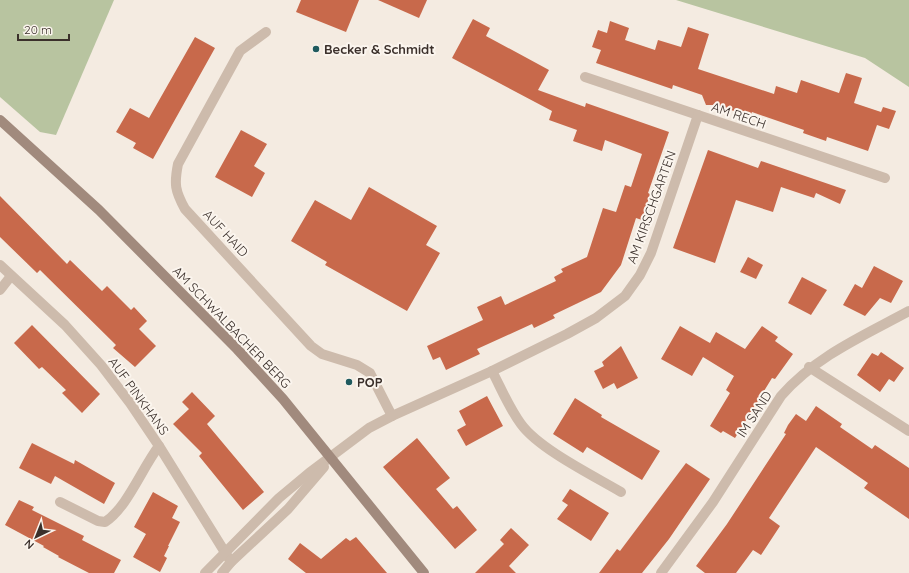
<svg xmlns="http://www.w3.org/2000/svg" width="909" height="573" font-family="Quicksand,sans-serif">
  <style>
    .green { fill: #b8c4a0 }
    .building { fill: #c8694b }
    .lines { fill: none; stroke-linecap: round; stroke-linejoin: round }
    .street { stroke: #cdbbac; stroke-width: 10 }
    .secondary { stroke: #a18a7d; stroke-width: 10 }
    .poi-dot { fill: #1f5a5e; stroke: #fbf5ee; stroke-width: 1.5 }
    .labels { text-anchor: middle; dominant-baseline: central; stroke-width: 4; stroke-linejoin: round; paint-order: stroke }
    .poi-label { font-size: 13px; font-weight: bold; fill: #3b302b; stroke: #fbf5ee; text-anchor: start }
    .street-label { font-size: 13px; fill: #3b302b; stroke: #fbf5ee }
  </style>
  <rect width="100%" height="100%" fill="#f4ebe1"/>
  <!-- green -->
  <g class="green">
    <polygon points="0,0 114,0 56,135 40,132 0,97"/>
    <polygon points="676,0 909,0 909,87 865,58"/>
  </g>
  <!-- building -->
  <g class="building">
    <polygon points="301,0 359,0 346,32 296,12"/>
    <polygon points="378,0 427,0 419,18"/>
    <polygon points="473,19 490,28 486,36 549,70 538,90 585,107 586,103 669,132 648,193 650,194 642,220 636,218 621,265 601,292 553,315 555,318 534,328 532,324 477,349 480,354 446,370 440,357 433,360 427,346 483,320 477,307 501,296 505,305 556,281 554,277 563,272 561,269 587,257 603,208 616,212 625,185 631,187 642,154 605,140 602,151 573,141 577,130 549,120 552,111 452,58"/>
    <polygon points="610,21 629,28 625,40 655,50 658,40 681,47 688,27 709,34 698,69 774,94 776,86 797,93 801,80 839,93 846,73 862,78 854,103 881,112 883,107 896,111 889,129 877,125 868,151 827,137 826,141 803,133 804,130 752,112 750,116 715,105 706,105 702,95 673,85 672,89 596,63 601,50 592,47 598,30 607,33"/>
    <polygon points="195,37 215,48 153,159 133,148 136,143 116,132 130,108 149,118"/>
    <polygon points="241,130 267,144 254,166 265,173 252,197 215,177"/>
    <polygon points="708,150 758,168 761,161 846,190 840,204 816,193 814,198 781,187 773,212 736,200 715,263 673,248"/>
    <polygon points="369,187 437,226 426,245 440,253 407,311 325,265 327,262 291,241 315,200 351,220"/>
    <polygon points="0,196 67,264 70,260 102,291 107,286 131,310 134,307 147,321 139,329 156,346 135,367 113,348 116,345 40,270 37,273 0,237"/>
    <polygon points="748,257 763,265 756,279 740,272"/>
    <polygon points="874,266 903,281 891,303 880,298 865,316 843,305 855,284 862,288"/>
    <polygon points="802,277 827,290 811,315 788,303"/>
    <polygon points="32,325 100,394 82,413 62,393 66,390 42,367 39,369 14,343"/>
    <polygon points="680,326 710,343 716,332 745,349 762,326 778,337 775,341 793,354 775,379 772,378 735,438 723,431 721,433 710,426 730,393 726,390 734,376 703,357 692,376 661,359"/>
    <polygon points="621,346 638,378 617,389 614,383 603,389 594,371 604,366 602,362"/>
    <polygon points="881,352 904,368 894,382 889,379 880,392 857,375 872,353 878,356"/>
    <polygon points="192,392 215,416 207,424 264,492 243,510 199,456 202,453 173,424 189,409 182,402"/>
    <polygon points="487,396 503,426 466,446 457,430 466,425 459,411"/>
    <polygon points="575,398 602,415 601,417 660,451 642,480 587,447 583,453 553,434"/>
    <polygon points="816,406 842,424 840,427 872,449 875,445 909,468 909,519 864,488 868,483 816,447 769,518 780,526 761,555 753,550 736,573 705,573 696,566 727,524 786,434 784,433 788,425 796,414 806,421"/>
    <polygon points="417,438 450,478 436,489 453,509 457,506 477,530 455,549 383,467"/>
    <polygon points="32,443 74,464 75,460 115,483 104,504 55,476 51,484 19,468"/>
    <polygon points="686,463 710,479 669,539 642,573 599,573 617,549 620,551"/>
    <polygon points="570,489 609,513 591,541 557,519 568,505 562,501"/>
    <polygon points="153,492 178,506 172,518 180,522 168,546 169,546 164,556 167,558 160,572 133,557 146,534 134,527"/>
    <polygon points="19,500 34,507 32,510 84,536 82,540 121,560 114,573 89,573 58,557 59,556 43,547 44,546 5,525"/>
    <polygon points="511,528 529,545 509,566 516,573 475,573 504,544 500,540"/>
    <polygon points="356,537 387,573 306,573 288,559 300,543 321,559 346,538 350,541"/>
  </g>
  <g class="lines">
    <!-- street -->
    <g class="street">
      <path d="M266,32L240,51L178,164C174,184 175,191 185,209L311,346L322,354L357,365L370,373L392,416"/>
      <polyline points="585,77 885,178"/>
      <polyline points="0,265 65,325 101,365 130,403 159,446 231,562"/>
      <polyline points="0,290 11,276"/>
      <polyline points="809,367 909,431"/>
      <path d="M492,371C501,388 509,408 521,424C539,449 594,476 621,492"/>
      <path d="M60,502L98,521L105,522C127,508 142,468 159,446"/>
      <polyline points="205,573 279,498 309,473 369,428 392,416 492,371 567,334 596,318 625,296 640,275 651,253 698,115"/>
      <polyline points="222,573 231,562 288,509 324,467"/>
      <path d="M661,573L713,502L781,396C816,356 863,336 909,311"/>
    </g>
    <!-- secondary -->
    <polyline class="secondary" points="0,120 99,210 237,349 283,399 424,573"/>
  </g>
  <!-- markers -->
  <g class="poi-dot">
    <circle cx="316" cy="49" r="4"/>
    <circle cx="349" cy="382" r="4"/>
  </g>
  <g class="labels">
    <!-- poi labels -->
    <g class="poi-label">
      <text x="324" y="49">Becker &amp; Schmidt</text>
      <text x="357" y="382">POP</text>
    </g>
    <!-- street labels -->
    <g class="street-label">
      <text transform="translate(739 115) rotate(19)">AM RECH</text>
      <text transform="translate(651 207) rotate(-70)">AM KIRSCHGARTEN</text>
      <text transform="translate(226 233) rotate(47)">AUF HAID</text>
      <text transform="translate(232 327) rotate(46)">AM SCHWALBACHER BERG</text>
      <text transform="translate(139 396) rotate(54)">AUF PINKHANS</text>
      <text transform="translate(754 414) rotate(-57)">IM SAND</text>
    </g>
  </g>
  <!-- north arrow -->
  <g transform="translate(36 537) rotate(223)" stroke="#fbf5ee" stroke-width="3" paint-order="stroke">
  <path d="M0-3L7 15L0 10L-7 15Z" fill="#3b302b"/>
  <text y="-6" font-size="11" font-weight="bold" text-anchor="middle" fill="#3b302b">N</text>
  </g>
  <!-- scale -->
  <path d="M18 34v6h51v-6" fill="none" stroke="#3b302b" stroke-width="2"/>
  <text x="24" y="34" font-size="12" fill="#3b302b" stroke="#fbf5ee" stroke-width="3" paint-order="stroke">20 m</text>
</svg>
